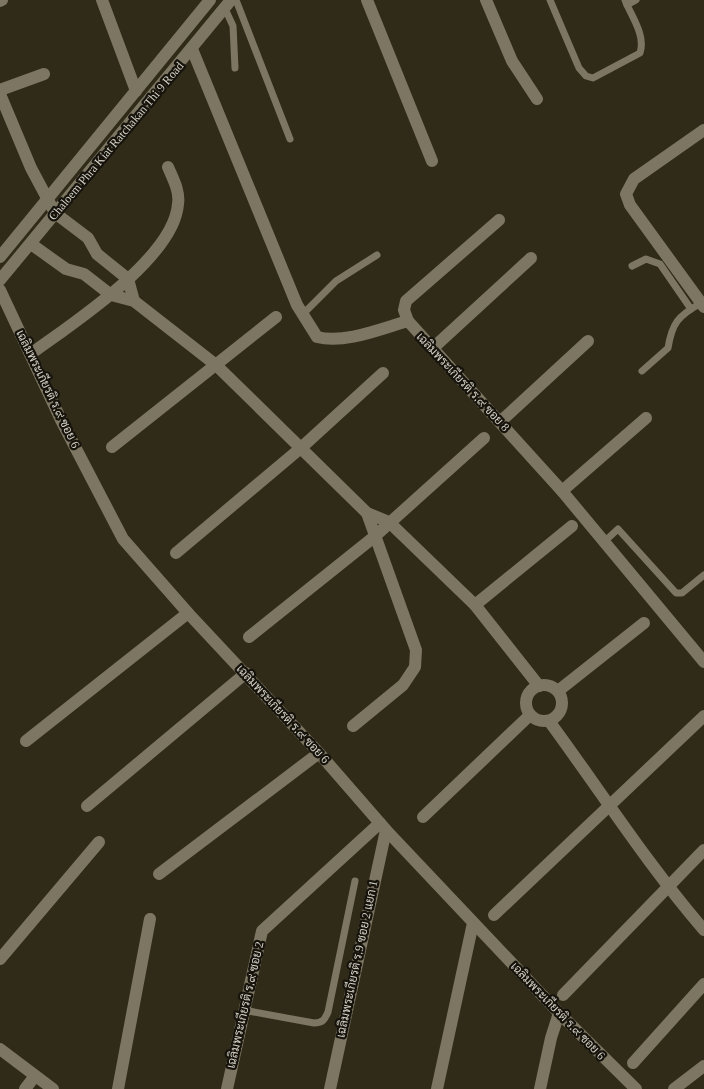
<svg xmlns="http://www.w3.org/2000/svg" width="704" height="1089" font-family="'Times New Roman',Sarabun,serif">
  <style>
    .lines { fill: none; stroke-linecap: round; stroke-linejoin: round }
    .service { stroke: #7d7662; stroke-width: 7 }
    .minor { stroke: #7d7662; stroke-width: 12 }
    .secondary { stroke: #7d7662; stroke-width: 12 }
    .labels { text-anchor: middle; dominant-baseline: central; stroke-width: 4.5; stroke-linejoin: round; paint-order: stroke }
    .street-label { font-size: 12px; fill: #d4d1c6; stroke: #16130c }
  </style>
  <rect width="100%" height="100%" fill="#302b19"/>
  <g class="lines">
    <!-- service -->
    <g class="service">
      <polyline points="236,0 290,139"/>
      <path d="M550,0L579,68L586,76L593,78L640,53C646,35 631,16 625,0"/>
      <polyline points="627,5 636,0"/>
      <polyline points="222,11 227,13 233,26 235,68"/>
      <polyline points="632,266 646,259 660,264 691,309"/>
      <polyline points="302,315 336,281 377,255"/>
      <path d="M642,371L668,348C672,323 678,316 701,303"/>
      <polyline points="605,541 618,529 676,593 682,593 704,575"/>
      <path d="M243,1010L314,1023C323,1023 325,1019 328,1012L355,881"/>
    </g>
    <!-- minor -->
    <g class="minor">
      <polyline points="102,0 136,91"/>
      <polyline points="367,0 432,161"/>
      <polyline points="486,0 512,61 537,99"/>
      <polyline points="0,1 2,0"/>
      <path d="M192,49L297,305L317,337C345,344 380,329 408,321L562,491L704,662"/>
      <polyline points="0,90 44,74"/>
      <polyline points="0,94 31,168 55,213 88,238 97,254 128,279 134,301"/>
      <polyline points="704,130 634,179 626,194 630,205 704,307"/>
      <polyline points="31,244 66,269 84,274 111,295 134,301 216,365 367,513 389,522 475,605 539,686"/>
      <polyline points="0,290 61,420 123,539 188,613 319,753 386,830 559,1013 636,1089"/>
      <polyline points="408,321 404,310 406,301 499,220"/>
      <polyline points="433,348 531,258"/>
      <path d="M32,353C73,323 174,258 178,204C180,191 173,179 168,167"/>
      <polyline points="500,422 588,341"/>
      <polyline points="112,447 276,317"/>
      <polyline points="562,491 646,418"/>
      <polyline points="176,553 302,447 383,373"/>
      <polyline points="475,605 572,526"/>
      <polyline points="249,637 374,537 484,438"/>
      <circle cx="544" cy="703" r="18"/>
      <polyline points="558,691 644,623"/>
      <path d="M549,721C600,790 647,864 704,930"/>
      <polyline points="353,726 403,685 415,667 416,650 367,513"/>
      <polyline points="26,741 188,613"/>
      <polyline points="87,806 246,673"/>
      <polyline points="423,817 530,715"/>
      <polyline points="159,874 319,753"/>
      <polyline points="494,915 704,716"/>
      <polyline points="0,959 99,842"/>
      <polyline points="563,995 704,850"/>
      <polyline points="0,1049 53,1089"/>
      <polyline points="633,1063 704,984"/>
      <polyline points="25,1089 35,1076"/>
      <polyline points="118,1089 150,919"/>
      <polyline points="227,1089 262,931 380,823"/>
      <polyline points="330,1089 386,830"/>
      <polyline points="437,1089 473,923"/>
      <polyline points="540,1089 551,1038 559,1013"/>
      <polyline points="674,1089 704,1066"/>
    </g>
    <!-- secondary -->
    <g class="secondary">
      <polyline points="0,257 210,0"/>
      <polyline points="0,280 231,0"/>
    </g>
  </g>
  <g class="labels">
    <!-- street labels -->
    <g class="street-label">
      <text transform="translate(116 141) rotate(-50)">Chaloem Phra Kiat Ratchakan Thi 9 Road</text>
      <text transform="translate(463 382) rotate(47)">เฉลิมพระเกียรติ ร.๙ ซอย 8</text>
      <text transform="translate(48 389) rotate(64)">เฉลิมพระเกียรติ ร.๙ ซอย 6</text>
      <text transform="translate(283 714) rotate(47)">เฉลิมพระเกียรติ ร.๙ ซอย 6</text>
      <text transform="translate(357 959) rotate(-78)">เฉลิมพระเกียรติ ร.9 ซอย 2 แยก 1</text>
      <text transform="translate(245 1005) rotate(-77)">เฉลิมพระเกียรติ ร.๙ ซอย 2</text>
      <text transform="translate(558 1011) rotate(46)">เฉลิมพระเกียรติ ร.๙ ซอย 6</text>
    </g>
  </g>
</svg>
